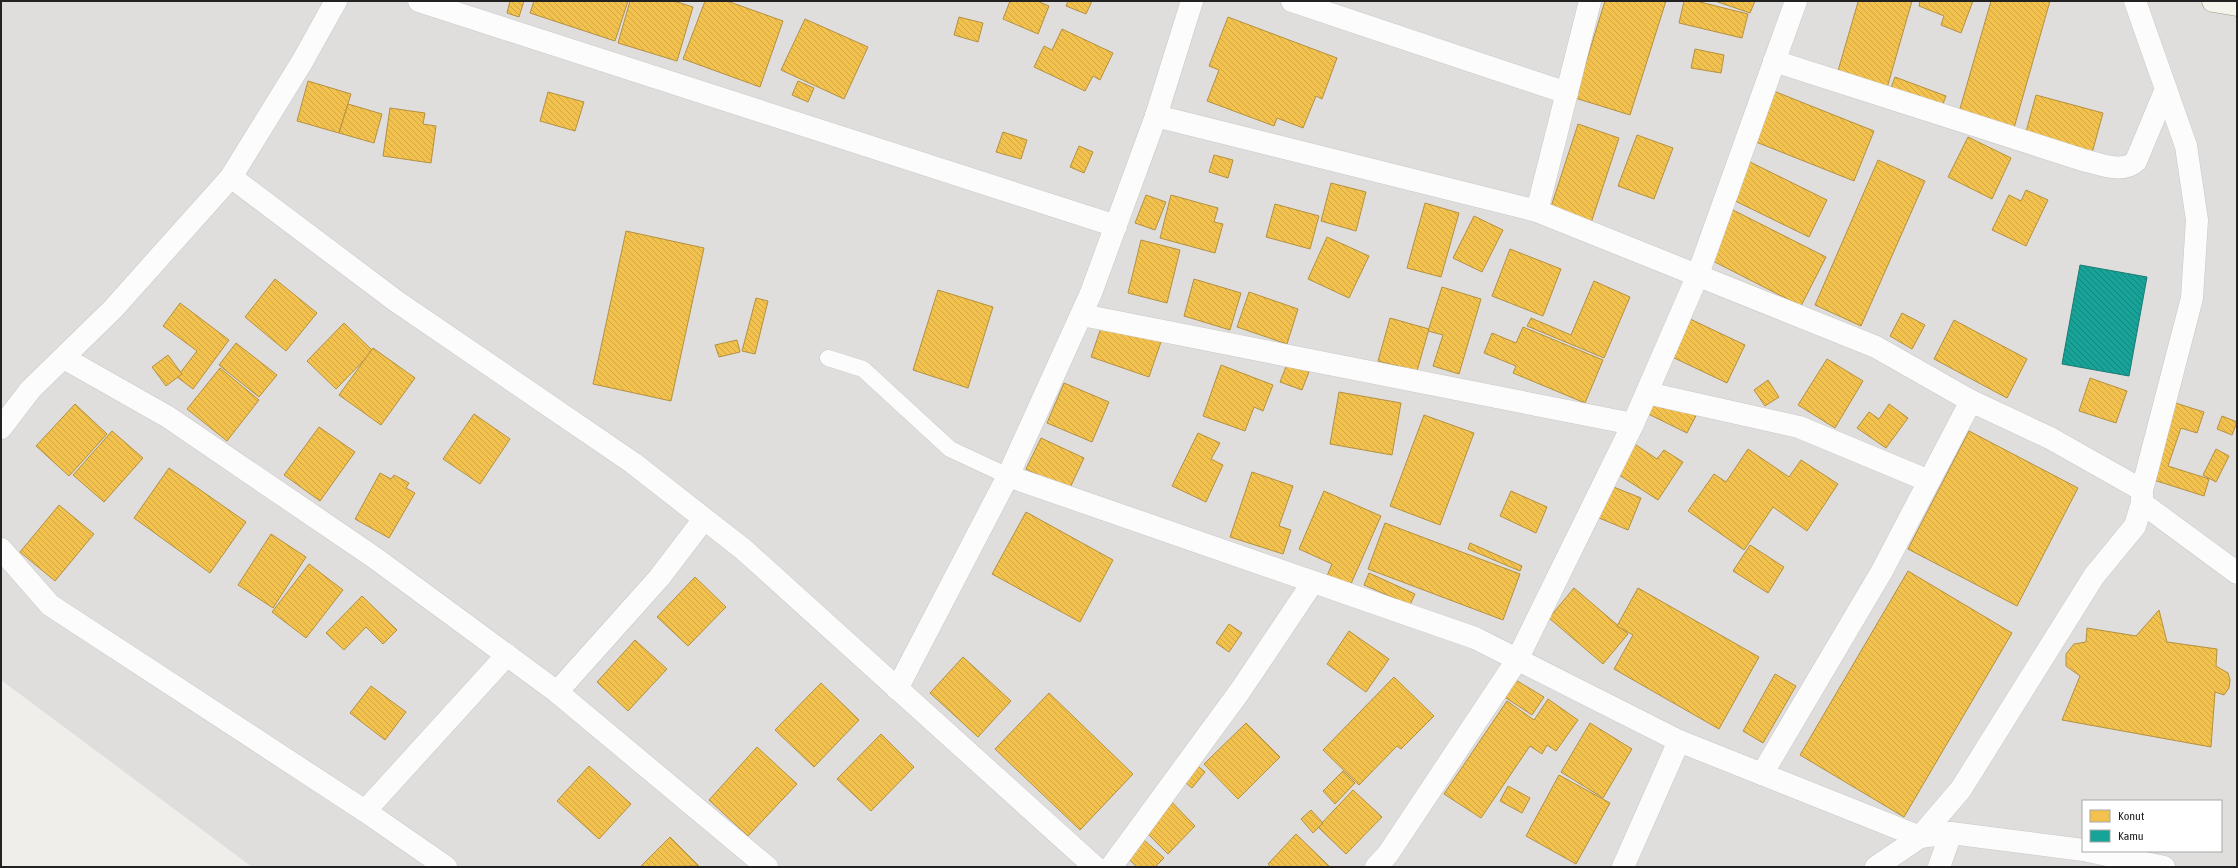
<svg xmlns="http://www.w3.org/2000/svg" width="2238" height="868" font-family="'Asap Condensed',sans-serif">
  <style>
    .residential { fill: #dfdedc; fill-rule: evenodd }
    .homes { fill: url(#homes-back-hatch); stroke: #b49141 }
    .public { fill: url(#public-back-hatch); stroke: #1a7c75 }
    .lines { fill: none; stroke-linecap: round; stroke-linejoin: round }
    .service-casing { stroke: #c9c8c7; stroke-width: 17 }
    .minor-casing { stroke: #c9c8c7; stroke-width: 23 }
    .secondary-casing { stroke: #999a82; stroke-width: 23 }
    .service { stroke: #fdfcfc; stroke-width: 16 }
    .minor { stroke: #fdfcfc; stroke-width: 22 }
    .secondary { stroke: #f4f4ed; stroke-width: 22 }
  </style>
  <defs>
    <pattern id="homes-back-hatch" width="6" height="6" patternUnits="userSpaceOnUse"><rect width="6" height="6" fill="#f2c14e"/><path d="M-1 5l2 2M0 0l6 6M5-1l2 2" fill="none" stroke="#cfa644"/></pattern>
    <pattern id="public-back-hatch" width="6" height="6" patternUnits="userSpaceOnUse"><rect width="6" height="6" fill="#17a398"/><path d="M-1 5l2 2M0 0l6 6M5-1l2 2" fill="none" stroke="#14847c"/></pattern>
  </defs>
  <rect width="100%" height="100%" fill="#f0eeeb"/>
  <!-- residential -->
  <path class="residential" d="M1,1H2237V867H252L1,680ZM2083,801H2221V851H2083Z"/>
  <!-- homes -->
  <g class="homes">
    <polygon points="510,1 524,1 519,17 507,13"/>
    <polygon points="534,1 628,1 615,41 530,13"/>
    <polygon points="630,1 674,1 693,7 677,61 618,43"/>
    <polygon points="705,1 727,1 783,21 760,87 683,59"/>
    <polygon points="1010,1 1037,1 1049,6 1038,34 1003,19"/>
    <polygon points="1068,1 1092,1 1086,14 1066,6"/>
    <polygon points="1605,1 1666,1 1630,115 1575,98"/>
    <polygon points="1684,1 1696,1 1748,14 1742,38 1679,23"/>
    <polygon points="1715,1 1755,1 1750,13"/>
    <polygon points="1855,1 1912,1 1885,95 1835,81 1858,2"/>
    <polygon points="1920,1 1973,1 1961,33 1941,25 1944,16 1919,6"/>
    <polygon points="1991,1 2050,1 2012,135 1957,119"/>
    <polygon points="959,17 983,23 978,42 954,35"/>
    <polygon points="1228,17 1337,58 1322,99 1316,96 1303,128 1277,118 1274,126 1207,101 1219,70 1209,66"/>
    <polygon points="805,19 868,47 844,99 781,70"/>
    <polygon points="1062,29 1113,53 1100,80 1093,76 1085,91 1034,67 1044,46 1052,50"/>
    <polygon points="1695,49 1724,55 1721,73 1691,68"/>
    <polygon points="1895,77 1946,96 1938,117 1887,99"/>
    <polygon points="308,81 351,94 339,133 297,121"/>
    <polygon points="798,81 814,88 808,102 792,95"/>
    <polygon points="1771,90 1874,131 1854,181 1751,140"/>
    <polygon points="548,92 584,102 575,131 540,121"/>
    <polygon points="2036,95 2103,113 2091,157 2024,139"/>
    <polygon points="348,104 382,114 374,143 339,133"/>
    <polygon points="390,108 425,113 423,124 436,126 431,163 383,156"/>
    <polygon points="1578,124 1619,138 1591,223 1550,210"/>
    <polygon points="1003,132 1027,140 1021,159 996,152"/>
    <polygon points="1637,135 1673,148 1654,199 1618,186"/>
    <polygon points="1968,137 2011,158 1992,199 1948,177"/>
    <polygon points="1079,146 1093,152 1084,173 1070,167"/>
    <polygon points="1214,155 1233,160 1228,178 1209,172"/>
    <polygon points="1878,160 1925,181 1861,326 1815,305"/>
    <polygon points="1748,161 1827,200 1809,237 1729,198"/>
    <polygon points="1331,183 1366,192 1356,231 1321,221"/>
    <polygon points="2026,190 2048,200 2026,246 1992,230 2009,195 2021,201"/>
    <polygon points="1146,195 1166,202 1155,230 1135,223"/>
    <polygon points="1171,195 1218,208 1214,222 1223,224 1215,253 1160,238"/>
    <polygon points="1425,203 1459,213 1441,277 1407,268"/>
    <polygon points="1275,204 1319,216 1310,249 1266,237"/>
    <polygon points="1731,209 1826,257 1801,306 1707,258"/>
    <polygon points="1474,216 1503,230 1482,272 1453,258"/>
    <polygon points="626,231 704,248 671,401 593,384"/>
    <polygon points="1327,237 1369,256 1349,298 1308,279"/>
    <polygon points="1141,240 1180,250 1167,303 1128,293"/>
    <polygon points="1510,249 1561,269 1543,316 1492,296"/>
    <polygon points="275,279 317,313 286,351 245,317"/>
    <polygon points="1194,279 1241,293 1230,330 1184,316"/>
    <polygon points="1594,281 1630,297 1604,358 1527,326 1531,318 1571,335"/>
    <polygon points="1442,287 1481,299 1459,374 1433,366 1443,335 1428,331"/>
    <polygon points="938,290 993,307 968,388 913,370"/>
    <polygon points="1249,292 1298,309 1287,344 1237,327"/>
    <polygon points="756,298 768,301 755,354 742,351"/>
    <polygon points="180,303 229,340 193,389 177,377 197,351 163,326"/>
    <polygon points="1902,313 1925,325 1912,349 1890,336"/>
    <polygon points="1390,318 1429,329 1417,371 1378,361"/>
    <polygon points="1688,318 1745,345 1727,383 1670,356"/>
    <polygon points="1104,319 1162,339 1149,377 1091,357"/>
    <polygon points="1954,320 2027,359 2007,398 1934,359"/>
    <polygon points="344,323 373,351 336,389 307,361"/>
    <polygon points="1523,327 1603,360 1585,403 1513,373 1516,366 1484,353 1492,333 1516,343"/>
    <polygon points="737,340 740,352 719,357 715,345"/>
    <polygon points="236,343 277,375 259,397 219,365"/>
    <polygon points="373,348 415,378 381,425 339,395"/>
    <polygon points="168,355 182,374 166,386 152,367"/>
    <polygon points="1827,359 1863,381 1835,428 1798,405"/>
    <polygon points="1287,364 1309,372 1302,390 1280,382"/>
    <polygon points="1221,365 1273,385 1263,411 1254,407 1245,431 1203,416"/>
    <polygon points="220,368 259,400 227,441 187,409"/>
    <polygon points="2090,378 2127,391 2116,423 2079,411"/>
    <polygon points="1768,380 1779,397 1765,406 1754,390"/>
    <polygon points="1064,383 1109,402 1092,442 1047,423"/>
    <polygon points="1339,392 1401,403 1392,455 1330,444"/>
    <polygon points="1686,400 1700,408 1687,433 1632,406"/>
    <polygon points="2166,400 2204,412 2197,433 2181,428 2168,466 2209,479 2204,496 2141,476"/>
    <polygon points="75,404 107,434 69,476 36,446"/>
    <polygon points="1889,404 1908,418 1886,448 1857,428 1869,412 1879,419"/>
    <polygon points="474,414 510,439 480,484 443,459"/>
    <polygon points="1424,415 1474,433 1440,525 1390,506"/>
    <polygon points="2222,416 2237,422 2232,435 2217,429"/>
    <polygon points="319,427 355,452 320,501 284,475"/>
    <polygon points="112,431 143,458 104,502 73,475"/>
    <polygon points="1969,431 2078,488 2017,606 1908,549"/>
    <polygon points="1198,433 1220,443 1211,459 1223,465 1206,502 1172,486"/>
    <polygon points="1624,437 1657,459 1664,450 1683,462 1658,500 1605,466"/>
    <polygon points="1041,438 1084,458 1069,490 1026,469"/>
    <polygon points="1748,449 1789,477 1801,460 1838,484 1807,531 1773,507 1744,550 1688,511 1714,474 1726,482"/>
    <polygon points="2216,449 2229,456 2216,482 2203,475"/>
    <polygon points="169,468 246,522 210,573 134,518"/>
    <polygon points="1252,472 1293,486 1279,526 1291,530 1283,554 1230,537"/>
    <polygon points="380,473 391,479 394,475 409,483 406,488 415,493 389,538 355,519"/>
    <polygon points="1601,482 1641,498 1628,530 1587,513"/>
    <polygon points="1324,491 1381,516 1350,586 1327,576 1332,564 1299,549"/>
    <polygon points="1511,491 1547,507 1536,533 1500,516"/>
    <polygon points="59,505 94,534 55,581 20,552"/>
    <polygon points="1026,512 1113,560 1080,622 992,574"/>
    <polygon points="1385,523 1520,574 1503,620 1368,569"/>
    <polygon points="271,534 306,557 273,608 238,585"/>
    <polygon points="1470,543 1522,566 1520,571 1468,549"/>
    <polygon points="1750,545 1784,567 1768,593 1733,571"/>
    <polygon points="309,564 343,590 306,638 272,612"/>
    <polygon points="1908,571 2012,633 1904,817 1800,755"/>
    <polygon points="1369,573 1415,594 1410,605 1364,585"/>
    <polygon points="695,577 726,607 688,646 657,617"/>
    <polygon points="1574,588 1628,634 1603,664 1549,618"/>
    <polygon points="1638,588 1759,657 1719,729 1614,669 1633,635 1617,626"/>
    <polygon points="362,596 397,630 383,644 366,627 344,650 326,633"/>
    <polygon points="2159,610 2167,642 2217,649 2216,666 2228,673 2230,680 2229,688 2224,695 2215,692 2211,747 2062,720 2080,676 2066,666 2066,654 2074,644 2086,642 2087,628 2136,636"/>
    <polygon points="1229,624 1242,633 1229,652 1216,643"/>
    <polygon points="1349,631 1389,659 1366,692 1327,664"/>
    <polygon points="635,640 667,669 628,711 597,682"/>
    <polygon points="963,657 1011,701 978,737 930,693"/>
    <polygon points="1775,674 1796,686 1763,743 1743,731"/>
    <polygon points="1394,677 1434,716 1401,749 1397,746 1359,785 1323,750"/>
    <polygon points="1514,679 1544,697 1532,715 1503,696"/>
    <polygon points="821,683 859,720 814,767 775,730"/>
    <polygon points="371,686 406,712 385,740 350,713"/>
    <polygon points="1049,693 1133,774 1080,830 995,749"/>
    <polygon points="1548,699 1578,720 1556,751 1547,745 1542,754 1530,746 1481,818 1444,794 1507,701 1534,720"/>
    <polygon points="1246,723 1280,757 1238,799 1204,764"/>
    <polygon points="1590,723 1632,749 1603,798 1561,772"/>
    <polygon points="881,734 914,767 871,811 837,779"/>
    <polygon points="757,747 797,784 748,836 709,800"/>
    <polygon points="1187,757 1205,772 1192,788 1174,773"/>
    <polygon points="589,766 631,804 599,839 557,801"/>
    <polygon points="1343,771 1355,783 1335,804 1323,791"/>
    <polygon points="1559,775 1610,803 1576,864 1526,836"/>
    <polygon points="1508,786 1530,798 1522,813 1500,801"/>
    <polygon points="1353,790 1382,817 1346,854 1318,827"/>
    <polygon points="1163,793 1195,826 1168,854 1135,821"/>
    <polygon points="1311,810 1323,823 1313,833 1301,819"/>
    <polygon points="1135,832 1164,858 1155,867 1137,867 1119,850"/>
    <polygon points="1296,834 1329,866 1328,867 1271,867 1268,864"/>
    <polygon points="670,837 699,866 640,867"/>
  </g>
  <!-- public -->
  <polygon class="public" points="2080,265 2147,277 2129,376 2062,364"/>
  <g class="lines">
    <defs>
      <polyline id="service" points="828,358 863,369 950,449 1008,476"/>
      <g id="minor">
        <polyline points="419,1 1116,226"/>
        <polyline points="1292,1 1567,93"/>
        <path d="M1774,61L2083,160C2100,164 2123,174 2136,161L2166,89"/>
        <polyline points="1156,116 1537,211 1876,347 1971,401 2050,438 2142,490"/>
        <polyline points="231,177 396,301 633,463 743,549 1095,867"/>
        <polyline points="1537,211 1590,1"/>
        <polyline points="1082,315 1633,424"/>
        <polyline points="64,358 168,417 375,558 557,692 767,867"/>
        <polyline points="1647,393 1799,427 1929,481"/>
        <polyline points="1,428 30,390 113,309 231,177 302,62 336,1"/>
        <polyline points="1008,476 1475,638 1679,741 1920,837 1951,833 2083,850"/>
        <polyline points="2142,503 2237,573"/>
        <polyline points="1,549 50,605 365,811 446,867"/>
        <polyline points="897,689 1008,476 1091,293 1156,116 1192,1"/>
        <polyline points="557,692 659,578 704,519"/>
        <polyline points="1762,774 1882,571 1971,401"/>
        <polyline points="365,811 507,655"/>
        <polyline points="2088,851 2164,867"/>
        <polyline points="1111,867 1240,691 1313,582"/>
        <polyline points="1376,867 1388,854 1517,660 1633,424 1697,277 1796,1"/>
        <polyline points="1623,867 1679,741"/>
        <polyline points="1876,867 1920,837 1961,789 2094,576 2135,526 2142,503 2142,490 2192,298 2197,220 2186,146 2135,1"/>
        <polyline points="1939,867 1951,833"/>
      </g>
      <polyline id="secondary" points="2213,1 2237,5"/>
    </defs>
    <!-- service casing -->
    <use href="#service" class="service-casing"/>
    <!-- minor casing -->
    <use href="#minor" class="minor-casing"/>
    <!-- secondary casing -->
    <use href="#secondary" class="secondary-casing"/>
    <!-- service -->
    <use href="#service" class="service"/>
    <!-- minor -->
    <use href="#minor" class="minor"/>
    <!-- secondary -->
    <use href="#secondary" class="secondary"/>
  </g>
  <!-- border -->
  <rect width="2238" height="868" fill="none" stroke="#222222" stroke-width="4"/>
  <!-- legend -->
  <rect x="2082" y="800" width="140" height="52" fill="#ffffff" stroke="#a7a7a7"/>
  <rect x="2090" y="810" width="20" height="12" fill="#f2c14e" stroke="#a7a7a7"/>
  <text x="2118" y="820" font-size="12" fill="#222222">Konut</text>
  <rect x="2090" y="830" width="20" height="12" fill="#17a398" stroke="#a7a7a7"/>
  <text x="2118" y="840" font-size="12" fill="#222222">Kamu</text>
</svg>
